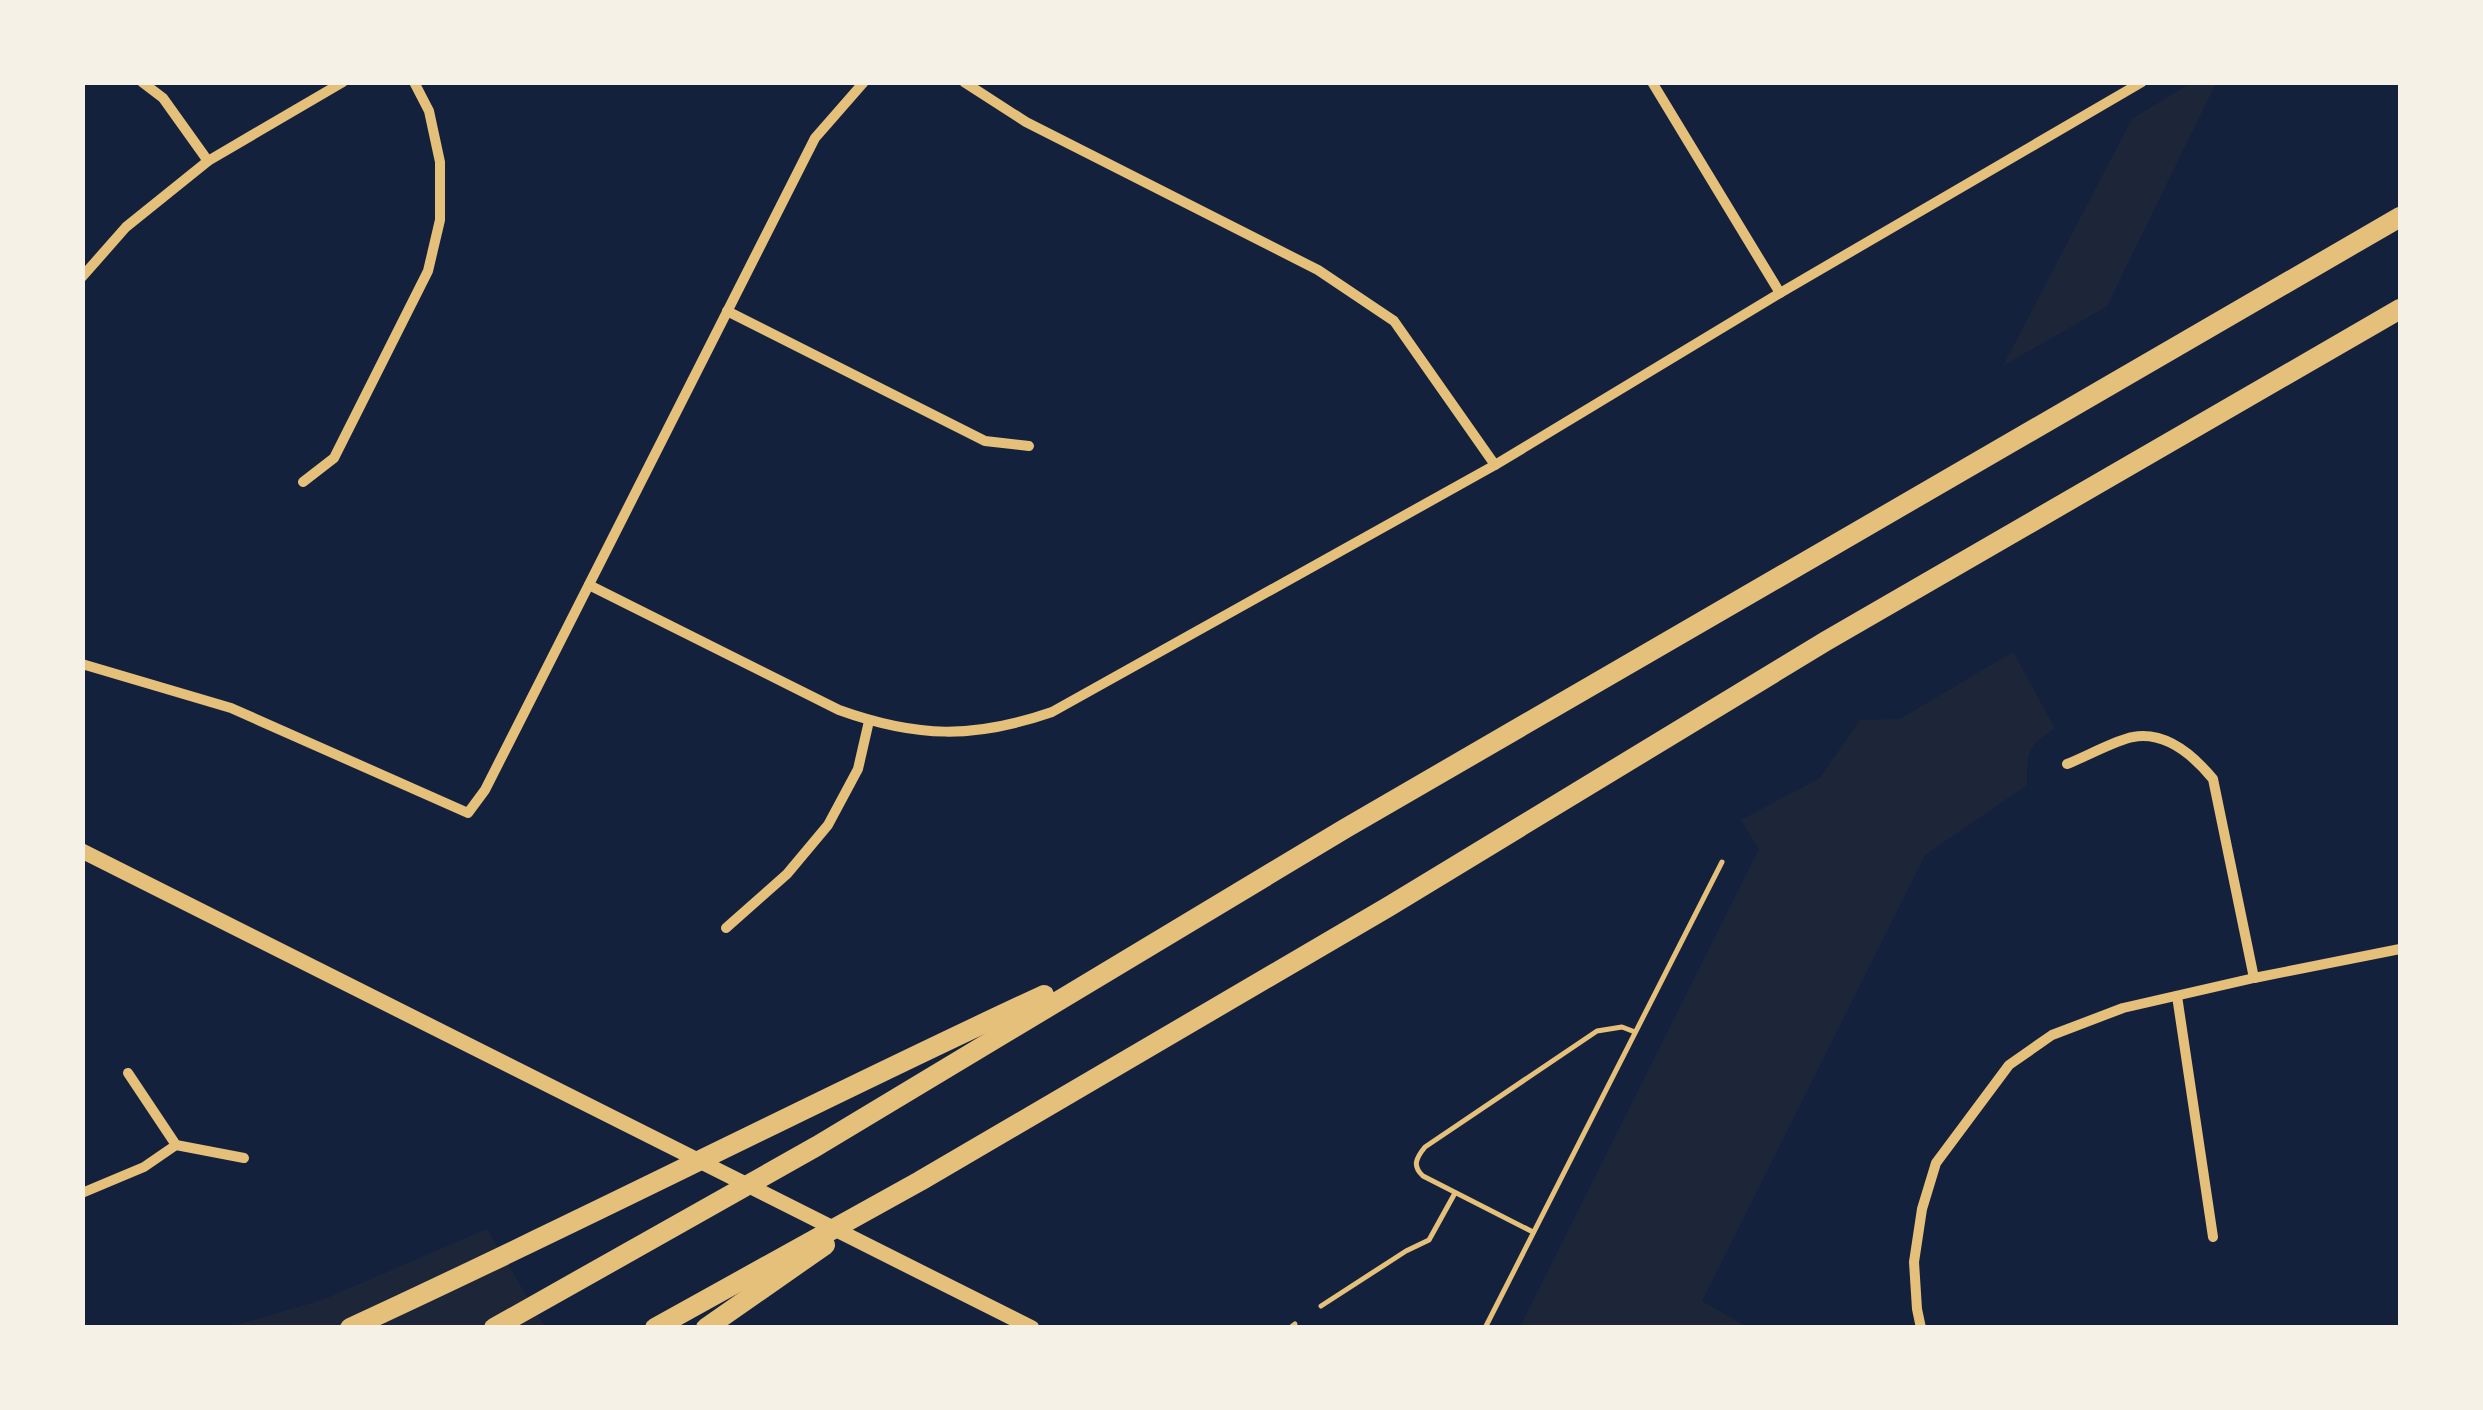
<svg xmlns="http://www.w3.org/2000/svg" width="2483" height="1410" font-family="Helvetica,sans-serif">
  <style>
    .green { fill: #1d2539 }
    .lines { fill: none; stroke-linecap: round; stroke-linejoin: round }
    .service { stroke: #e5c07b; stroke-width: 5 }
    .minor { stroke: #e5c07b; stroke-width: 10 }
    .secondary { stroke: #e5c07b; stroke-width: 15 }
    .motorway { stroke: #e5c07b; stroke-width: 20 }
  </style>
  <rect width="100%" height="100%" fill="#14213d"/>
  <!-- green -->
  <g class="green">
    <polygon points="2191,83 2216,83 2107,306 2003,366 2132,119"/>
    <path d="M2013,652L2055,728C2027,747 2027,751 2027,785L1925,855L1702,1301L1747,1327H1520L1759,849L1741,820L1820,778L1860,720L1900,719Z"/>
    <polygon points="487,1229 545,1327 226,1328 322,1300"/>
  </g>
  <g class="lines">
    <!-- service -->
    <g class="service">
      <path d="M1533,1232L1423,1176C1412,1166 1416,1158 1425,1147L1597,1031L1622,1027L1635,1032"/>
      <polyline points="1321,1306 1406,1251 1429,1240 1455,1193"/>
      <polyline points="1290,1328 1295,1324"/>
      <polyline points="1485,1328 1722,862"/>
    </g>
    <!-- minor -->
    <g class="minor">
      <polyline points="142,82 163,98 208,161"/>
      <polyline points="964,82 1026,122 1318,270 1394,321 1495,465"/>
      <polyline points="1652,82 1780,293"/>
      <polyline points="82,277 126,227 208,161 343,82"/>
      <polyline points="727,311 985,441 1029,446"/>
      <polyline points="303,482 334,458 428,271 440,220 440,162 429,111 414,82"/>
      <path d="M589,585L839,710C917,738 974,739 1052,712L1495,465L1780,293L2142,82"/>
      <polyline points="82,664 231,708 468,813 485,790 815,138 864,82"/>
      <path d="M2067,764C2083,758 2118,739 2133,737C2166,731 2194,756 2213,779L2254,978"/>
      <polyline points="726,928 787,874 828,825 858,769 869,721"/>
      <polyline points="2177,996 2213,1237"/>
      <polyline points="128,1073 176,1145 244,1158"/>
      <polyline points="82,1193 144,1167 176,1145"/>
      <polyline points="1921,1328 1917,1309 1914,1262 1922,1209 1936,1163 2009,1065 2052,1035 2123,1008 2254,978 2400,949"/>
    </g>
    <!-- secondary -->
    <polyline class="secondary" points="82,851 1032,1328"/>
    <!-- motorway -->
    <g class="motorway">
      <path d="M350,1328C583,1221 811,1103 1044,995"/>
      <polyline points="494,1328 817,1146 1346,828 2400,217"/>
      <polyline points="655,1328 920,1181 1388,907 1826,641 2400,309"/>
      <polyline points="706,1328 825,1245"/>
    </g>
  </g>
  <!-- border -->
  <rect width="2483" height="1410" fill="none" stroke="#f6f1e7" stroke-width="170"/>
</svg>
